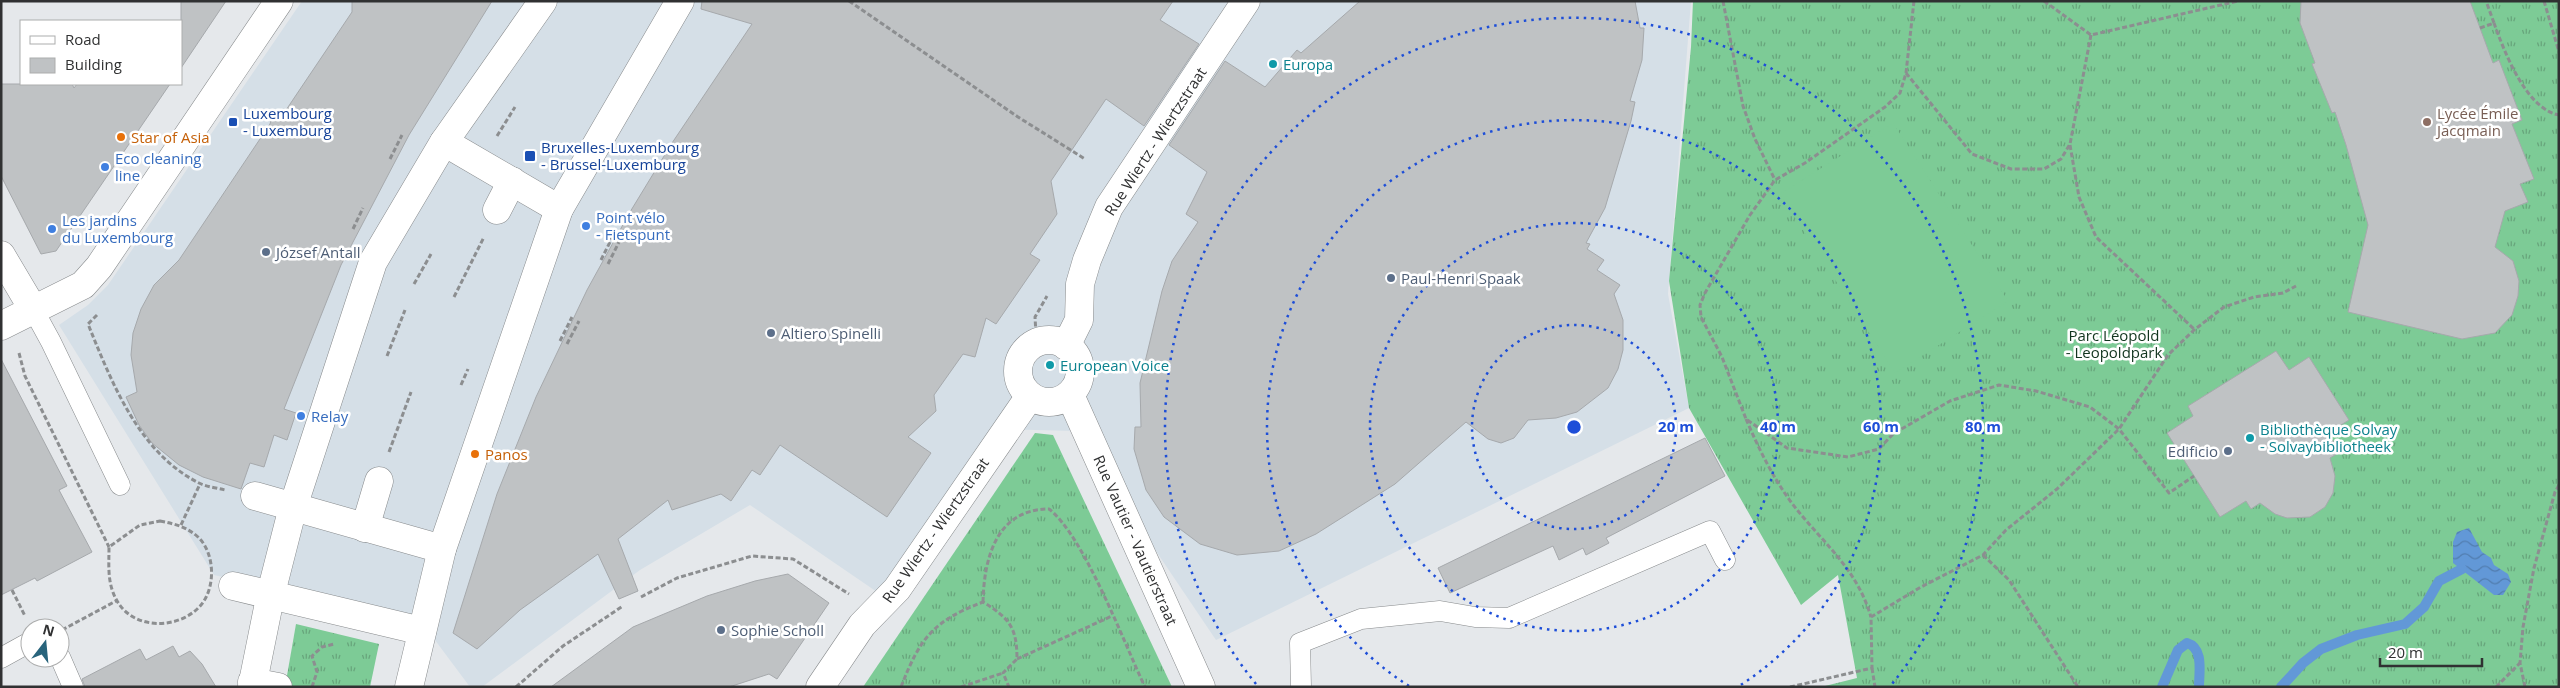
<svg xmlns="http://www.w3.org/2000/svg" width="2560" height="688" font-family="'Open Sans',sans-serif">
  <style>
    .built { fill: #d5dfe7 }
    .grass { fill: url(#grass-tufts) }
    .garden { fill: #7dcb96 }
    .water { fill: url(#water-waves) }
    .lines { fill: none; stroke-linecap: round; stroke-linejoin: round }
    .stream { stroke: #6298d7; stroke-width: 10 }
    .building { fill: #bfc2c4; stroke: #a6a9ac }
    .service-casing { stroke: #878a8c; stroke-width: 21 }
    .pedestrian-casing { stroke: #878a8c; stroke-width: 29 }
    .minor-casing { stroke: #878a8c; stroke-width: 29 }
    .tertiary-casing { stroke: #878a8c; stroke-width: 29 }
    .path { stroke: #8c8e90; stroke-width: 3; stroke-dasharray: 5 2.5; stroke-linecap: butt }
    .service { stroke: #fff; stroke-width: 20 }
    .pedestrian { stroke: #fff; stroke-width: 28 }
    .minor { stroke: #fff; stroke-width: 28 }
    .tertiary { stroke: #fff; stroke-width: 28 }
    .ring { fill: none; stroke: #1d4ed8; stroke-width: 2.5; stroke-dasharray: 2.5 5 }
    .culture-dot { fill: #0f9aa8; stroke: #fff; stroke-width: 2 }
    .transit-dot { fill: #1a4fb4; stroke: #fff; stroke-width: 2 }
    .education-dot { fill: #8d6e63; stroke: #fff; stroke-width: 2 }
    .food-dot { fill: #e8710a; stroke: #fff; stroke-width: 2 }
    .shop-dot { fill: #3f7fe0; stroke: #fff; stroke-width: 2 }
    .service-dot { fill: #5c6f8a; stroke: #fff; stroke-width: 2 }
    .labels { text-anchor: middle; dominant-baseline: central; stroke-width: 5; stroke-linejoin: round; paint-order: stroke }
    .culture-label { font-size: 15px; fill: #0d838f; stroke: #fff; text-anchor: start }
    .transit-label { font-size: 15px; fill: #164399; stroke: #fff; text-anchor: start }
    .education-label { font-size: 15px; fill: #785e54; stroke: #fff; text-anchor: start }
    .food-label { font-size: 15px; fill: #c56008; stroke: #fff; text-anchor: start }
    .street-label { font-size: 15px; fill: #303132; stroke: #fff }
    .shop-label { font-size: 15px; fill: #366cbe; stroke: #fff; text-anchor: start }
    .service-label { font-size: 15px; fill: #4e5e75; stroke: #fff; text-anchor: start }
    .park-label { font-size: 15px; fill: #12351f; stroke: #fff }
    .centre { fill: #1d4ed8; stroke: #fff; stroke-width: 2.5 }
    .ring-label { font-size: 15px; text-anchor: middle; font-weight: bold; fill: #1d4ed8; stroke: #fff; stroke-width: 5; stroke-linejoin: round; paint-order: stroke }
  </style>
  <defs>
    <pattern id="grass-tufts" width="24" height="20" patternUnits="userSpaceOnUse" patternTransform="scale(1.25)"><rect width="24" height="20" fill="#7dcb96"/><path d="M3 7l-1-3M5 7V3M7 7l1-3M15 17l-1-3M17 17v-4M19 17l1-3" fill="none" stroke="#67a57b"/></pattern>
    <pattern id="water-waves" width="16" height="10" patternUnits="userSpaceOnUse" patternTransform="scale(1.25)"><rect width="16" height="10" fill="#6298d7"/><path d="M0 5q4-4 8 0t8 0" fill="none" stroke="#517daf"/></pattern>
  </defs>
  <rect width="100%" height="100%" fill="#e5e8eb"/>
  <!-- built -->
  <polygon class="built" points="302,1 1691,1 1668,294 1689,408 1216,640 1075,431 998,429 880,594 750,505 640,570 482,687 470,687 420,620 214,575 59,325 88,305 108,285"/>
  <!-- grass -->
  <g class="grass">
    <polygon points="1693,1 2559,1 2559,687 1821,687 1857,678 1838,575 1801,605 1689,408 1669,281 1691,47"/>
    <polygon points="1035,433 1053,435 1172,687 863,687"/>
    <polygon points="296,624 379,644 370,687 285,687"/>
  </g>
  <!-- garden -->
  <polygon class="garden" points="1893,123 2008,301 1895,373 1780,194"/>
  <!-- water -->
  <polygon class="water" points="2469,528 2482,552 2491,558 2494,565 2508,574 2511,582 2503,595 2494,595 2453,563 2453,542 2457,532"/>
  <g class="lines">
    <!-- stream -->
    <g class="stream">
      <path d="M2162,687L2178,650L2187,643C2204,648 2199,672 2199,687"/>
      <polyline points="2281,687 2303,663 2321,649 2357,635 2405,624 2424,607 2439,581 2462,569"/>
    </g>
  </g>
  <!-- building -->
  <g class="building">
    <polygon points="181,1 226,1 181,68"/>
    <polygon points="352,1 492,1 409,135 341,265 284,409 296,413 287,440 274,435 264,467 250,463 241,489 203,477 179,465 152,443 139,425 126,397 137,392 131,355 133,333 141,309 154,285 179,260 270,124 272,117 284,113 352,12"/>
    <polygon points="702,1 1173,1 1160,20 1199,44 1144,126 1106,99 1051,181 1057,214 1030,254 1040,260 996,324 986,318 975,357 963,354 934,395 936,411 908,437 931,453 887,517 780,445 760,475 752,470 731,501 721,494 672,510 668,500 618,539 638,591 619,599 598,554 520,610 477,649 453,633 497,494 536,397 587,290 630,212 672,143 752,24 701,9"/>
    <polygon points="1360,1 1635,1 1640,28 1644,28 1642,60 1630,101 1635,102 1631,121 1605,208 1586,243 1590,244 1587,249 1604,260 1597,270 1620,285 1614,294 1623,320 1623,350 1618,369 1608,388 1577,412 1556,418 1528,420 1514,438 1501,443 1488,439 1466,422 1395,484 1316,534 1279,551 1237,555 1200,544 1164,517 1146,490 1134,449 1135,427 1141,427 1140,383 1162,291 1172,261 1198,222 1186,214 1207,172 1169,145 1225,61 1265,87 1297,50 1301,53"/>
    <polygon points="2301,1 2470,1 2493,63 2499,60 2522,120 2512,124 2534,179 2520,184 2528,202 2505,211 2495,247 2513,261 2519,281 2518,296 2512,315 2495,333 2462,339 2348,312 2368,225 2346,145 2335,112 2332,113 2312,64 2315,63 2300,23"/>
    <polygon points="1,84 72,84 74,88 77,84 170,84 56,251 41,254 1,176"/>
    <polygon points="2276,351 2289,370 2309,357 2349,420 2328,433 2340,452 2330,458 2335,476 2333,493 2325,507 2310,517 2287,518 2275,514 2260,503 2251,509 2246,501 2220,517 2167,433 2193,416 2188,406"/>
    <polygon points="1,359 67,486 59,490 92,552 37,581 35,578 1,595"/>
    <polygon points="1705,438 1725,476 1606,538 1609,543 1586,555 1583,548 1559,560 1553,546 1450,593 1438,568"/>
    <polygon points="788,574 829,603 777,679 769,674 729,687 551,687 633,627 707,596 755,581"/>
    <polygon points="173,646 179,657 190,651 202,664 216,687 85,687 82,679 140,649 146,660"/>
  </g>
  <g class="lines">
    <defs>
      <g id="service">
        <polyline points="33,309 51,342 120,485"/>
        <polyline points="60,657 73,687"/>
        <polyline points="1,658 30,642"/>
        <polyline points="1301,687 1300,643 1361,619 1440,611 1475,617 1509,618 1710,531 1725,560"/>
      </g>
      <g id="pedestrian">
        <polyline points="444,142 559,209"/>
        <polyline points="497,210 512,181"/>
        <polyline points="1066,346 1079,320 1080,284 1087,260 1109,207 1246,1"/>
        <polyline points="255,496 442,549"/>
        <polyline points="365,528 379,481"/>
        <polyline points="233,586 422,631"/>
        <polyline points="252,682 278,687"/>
        <polyline points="252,687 271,593 293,507 373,262 444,142 543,1"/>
        <polyline points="409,687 442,549 559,209 680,1"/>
      </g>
      <g id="minor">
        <circle cx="1049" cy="371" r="31"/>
        <polyline points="1070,395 1201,687"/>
        <polyline points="820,687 862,625 897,589 1030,396"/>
      </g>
      <g id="tertiary">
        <polyline points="1,255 33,309"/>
        <polyline points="1,326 83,285 99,267 279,1"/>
      </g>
    </defs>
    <!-- service casing -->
    <use href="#service" class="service-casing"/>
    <!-- pedestrian casing -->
    <use href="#pedestrian" class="pedestrian-casing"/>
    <!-- minor casing -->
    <use href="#minor" class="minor-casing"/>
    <!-- tertiary casing -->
    <use href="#tertiary" class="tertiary-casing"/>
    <!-- path -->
    <g class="path">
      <polyline points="849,1 1018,117 1085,159"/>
      <polyline points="1723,1 1743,106 1755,139 1775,180"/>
      <polyline points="1914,1 1906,73 1900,93 1885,107 1805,163 1775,180 1750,215 1705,293 1700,305 1701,317 1722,357 1746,419 1787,448 1848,457 1879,449 1893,434 1950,401 1999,385 2036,391 2090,407 2119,429 2169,493 2194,476"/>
      <polyline points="2044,1 2091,35 2238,1"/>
      <polyline points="2544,1 2559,52"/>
      <path d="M2494,23C2504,51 2526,109 2559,115"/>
      <polyline points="2480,28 2494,23 2486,1"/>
      <polyline points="1906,73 1972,154 2011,169 2044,169 2061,159 2070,144 2091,35"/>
      <polyline points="497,136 515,107"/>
      <polyline points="2070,145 2079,197 2096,237 2194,329"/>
      <polyline points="390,159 402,135"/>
      <polyline points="353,229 363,208"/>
      <polyline points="601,260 613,236"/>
      <polyline points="608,264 620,240"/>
      <polyline points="414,284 431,254"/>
      <polyline points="454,297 484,237"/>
      <path d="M97,315L88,324C112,383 139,453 199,483C207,487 217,488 225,490"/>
      <polyline points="1036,334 1035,317 1047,296"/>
      <polyline points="560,341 572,317"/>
      <polyline points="567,344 579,321"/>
      <polyline points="19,353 25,376 109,547"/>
      <polyline points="387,356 405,310"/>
      <polyline points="461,385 468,369"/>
      <path d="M1746,419C1759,449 1772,476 1791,502C1821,542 1856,566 1871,617"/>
      <polyline points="389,452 411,392"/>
      <path d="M160,521C175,524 187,527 198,537C215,553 216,587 201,605C180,630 132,631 116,599C107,582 109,565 109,547L140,525Z"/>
      <polyline points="181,525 200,484"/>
      <polyline points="1983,555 2009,580 2078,687"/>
      <polyline points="12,590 25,616"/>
      <polyline points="641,597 677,578 752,556 793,559 849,594"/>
      <path d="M983,602C984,559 996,509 1049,509C1084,536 1124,643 1145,687"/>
      <polyline points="62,630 116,601"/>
      <polyline points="1017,659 1112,616"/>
      <polyline points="1872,668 1875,687"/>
      <polyline points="312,687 317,672 312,656 322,647 334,644"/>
      <polyline points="516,687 563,646 623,606"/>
      <path d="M901,687C920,638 933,621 983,602C1009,618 1017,627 1017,659L1003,673L1009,687"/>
      <polyline points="961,687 1003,673"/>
      <polyline points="1790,687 1872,668 1871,617 1921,587 1983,555 2006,530 2057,489 2119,429 2168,355 2194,330 2224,307 2254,297 2283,293 2296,286"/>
      <polyline points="2496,687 2520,663"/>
      <polyline points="2525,687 2520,663 2523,627 2534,568 2555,492 2559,485"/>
    </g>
    <!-- service -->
    <use href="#service" class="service"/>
    <!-- pedestrian -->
    <use href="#pedestrian" class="pedestrian"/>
    <!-- minor -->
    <use href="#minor" class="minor"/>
    <!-- tertiary -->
    <use href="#tertiary" class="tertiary"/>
  </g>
  <!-- distance rings -->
  <g class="ring">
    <circle cx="1574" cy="427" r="102"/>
    <circle cx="1574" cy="427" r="204"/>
    <path d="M1409 686A307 307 0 1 1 1739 686"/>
    <path d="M1256 684A409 409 0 1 1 1892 684"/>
  </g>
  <!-- markers -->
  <g class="culture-dot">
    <circle cx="1273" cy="64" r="5"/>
    <circle cx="1050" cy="365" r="5"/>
    <circle cx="2250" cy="438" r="5"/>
  </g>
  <g class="transit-dot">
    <rect x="228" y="117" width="10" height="10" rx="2.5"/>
    <rect x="524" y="150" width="12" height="12" rx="2.5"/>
  </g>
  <circle class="education-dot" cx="2427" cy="122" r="5"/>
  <g class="food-dot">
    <circle cx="121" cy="137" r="5"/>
    <circle cx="475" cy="454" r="5"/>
  </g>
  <g class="shop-dot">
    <circle cx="105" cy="167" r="5"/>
    <circle cx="586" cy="226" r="5"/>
    <circle cx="52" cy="229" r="5"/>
    <circle cx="301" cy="416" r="5"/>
  </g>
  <g class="service-dot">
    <circle cx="266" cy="252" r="5"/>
    <circle cx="1391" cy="278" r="5"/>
    <circle cx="771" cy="333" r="5"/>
    <circle cx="2228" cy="451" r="5"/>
    <circle cx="721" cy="630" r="5"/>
  </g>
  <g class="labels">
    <!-- culture labels -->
    <g class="culture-label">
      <text x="1283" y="64">Europa</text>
      <text x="1060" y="365">European Voice</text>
      <text x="2260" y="429">Bibliothèque Solvay<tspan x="2260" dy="17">- Solvaybibliotheek</tspan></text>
    </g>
    <!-- transit labels -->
    <g class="transit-label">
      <text x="243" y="113">Luxembourg<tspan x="243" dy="17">- Luxemburg</tspan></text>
      <text x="541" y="147">Bruxelles-Luxembourg<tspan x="541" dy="17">- Brussel-Luxemburg</tspan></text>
    </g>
    <!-- education labels -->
    <g class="education-label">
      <text x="2437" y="113">Lycée Émile<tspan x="2437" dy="17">Jacqmain</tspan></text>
    </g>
    <!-- food labels -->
    <g class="food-label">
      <text x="131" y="137">Star of Asia</text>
      <text x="485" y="454">Panos</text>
    </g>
    <!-- street labels -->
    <g class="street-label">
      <text transform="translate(1155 141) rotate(-57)">Rue Wiertz - Wiertzstraat</text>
      <text transform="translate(935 530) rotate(-55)">Rue Wiertz - Wiertzstraat</text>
      <text transform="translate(1136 540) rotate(66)">Rue Vautier - Vautierstraat</text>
    </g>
    <!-- shop labels -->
    <g class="shop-label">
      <text x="115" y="158">Eco cleaning<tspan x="115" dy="17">line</tspan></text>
      <text x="596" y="217">Point vélo<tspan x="596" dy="17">- Fietspunt</tspan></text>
      <text x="62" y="220">Les jardins<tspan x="62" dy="17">du Luxembourg</tspan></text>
      <text x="311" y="416">Relay</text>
    </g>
    <!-- service labels -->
    <g class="service-label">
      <text x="276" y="252">József Antall</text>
      <text x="1401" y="278">Paul-Henri Spaak</text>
      <text x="781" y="333">Altiero Spinelli</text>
      <text x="2218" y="451" text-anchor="end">Edificio</text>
      <text x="731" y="630">Sophie Scholl</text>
    </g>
    <!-- park labels -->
    <g class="park-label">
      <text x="2114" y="335">Parc Léopold<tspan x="2114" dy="17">- Leopoldpark</tspan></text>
    </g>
  </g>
  <circle cx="1574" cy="427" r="8" class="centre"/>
  <g class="ring-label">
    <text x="1676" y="432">20 m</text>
    <text x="1778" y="432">40 m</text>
    <text x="1881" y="432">60 m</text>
    <text x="1983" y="432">80 m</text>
  </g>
  <!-- border -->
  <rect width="2560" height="688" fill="none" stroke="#303132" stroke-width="5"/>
  <!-- legend -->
  <rect x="20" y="20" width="162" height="65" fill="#ffffff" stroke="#acadad"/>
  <rect x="30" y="36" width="25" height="8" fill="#ffffff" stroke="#acadad"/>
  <text x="65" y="45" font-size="15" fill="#303132">Road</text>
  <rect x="30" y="58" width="25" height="15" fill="#bfc2c4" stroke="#acadad"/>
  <text x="65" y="70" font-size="15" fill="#303132">Building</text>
  <!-- north arrow -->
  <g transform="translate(45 643) rotate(16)"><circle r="24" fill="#ffffff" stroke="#acadad"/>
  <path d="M0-4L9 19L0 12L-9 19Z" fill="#28647c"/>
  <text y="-8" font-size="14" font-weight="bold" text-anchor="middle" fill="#303132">N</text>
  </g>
  <!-- scale -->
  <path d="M2380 658v8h102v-8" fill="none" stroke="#303132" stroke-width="2.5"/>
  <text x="2388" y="658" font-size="15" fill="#303132" stroke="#ffffff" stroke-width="4" paint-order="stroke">20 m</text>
</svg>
